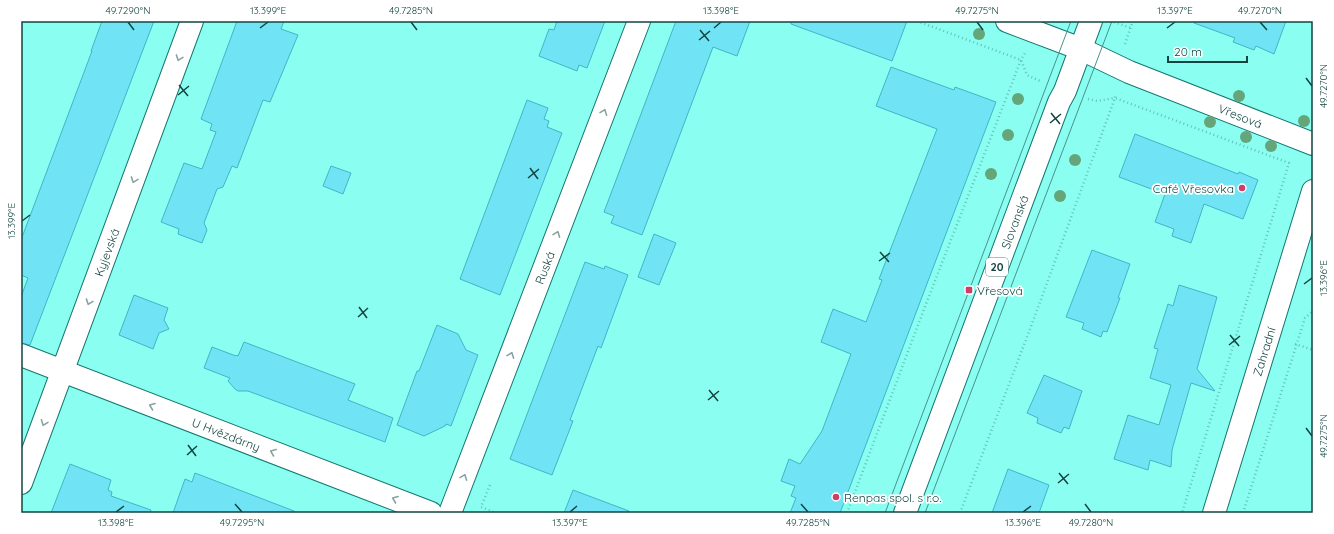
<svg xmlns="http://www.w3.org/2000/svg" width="1334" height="534" font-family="Quicksand,sans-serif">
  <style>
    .building { fill: #70e4f4; stroke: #3db7c6 }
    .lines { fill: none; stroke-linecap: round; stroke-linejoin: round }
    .street-casing { stroke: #137770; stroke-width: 24 }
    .primary-casing { stroke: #137770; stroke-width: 24 }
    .path { stroke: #63c1b8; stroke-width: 2.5; stroke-dasharray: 1 3; stroke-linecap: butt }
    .street { stroke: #fff; stroke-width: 22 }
    .primary { stroke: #fff; stroke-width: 22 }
    .tram { stroke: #46948d; stroke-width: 1 }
    .tree { fill: #64a67a }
    .oneway { stroke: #88a2a0 }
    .ticks { fill: none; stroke: #124541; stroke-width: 1.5 }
    .poi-dot { fill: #cd3f68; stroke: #fff; stroke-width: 1.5 }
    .labels { text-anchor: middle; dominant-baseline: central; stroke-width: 3.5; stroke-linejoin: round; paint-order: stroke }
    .shield { fill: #fff; stroke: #597d7a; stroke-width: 1 }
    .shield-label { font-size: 11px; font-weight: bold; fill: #124541 }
    .street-label { font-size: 12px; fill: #124541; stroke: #fff }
    .poi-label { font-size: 12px; fill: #124541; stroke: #fff; text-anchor: start }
    .neatline { fill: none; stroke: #124541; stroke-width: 1.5 }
    .ticks-label { font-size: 10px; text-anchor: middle; fill: #124541 }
  </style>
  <rect width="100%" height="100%" fill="#8bfef2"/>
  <!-- building -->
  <g class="building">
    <polygon points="102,21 154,21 30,345 21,343 21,297 28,278 21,275 21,240 92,51 91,51"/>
    <polygon points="237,21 284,21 281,29 298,35 270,102 263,100 237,168 232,166 223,187 217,189 204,223 207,230 202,243 178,234 179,229 161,222 184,163 202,169 216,132 210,130 212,124 201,119"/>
    <polygon points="557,21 605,21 587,68 579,65 577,71 539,56 549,29 554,30"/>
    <polygon points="676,21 750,21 737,56 713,47 642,235 611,223 614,216 604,212"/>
    <polygon points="791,21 907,21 892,61 791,24"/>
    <polygon points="1194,21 1286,21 1274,54 1256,46 1254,50 1233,42 1235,38 1194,23"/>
    <polygon points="891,67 954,90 955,87 996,102 840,513 790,513 796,498 791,496 795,486 781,481 789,459 800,464 822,431 851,354 821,342 833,309 866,322 882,280 879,279 937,129 876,106"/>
    <polygon points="527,100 548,108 544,119 549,121 547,127 562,133 500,295 460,279"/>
    <polygon points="1135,134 1238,174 1239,172 1258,180 1243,219 1204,204 1191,243 1172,236 1174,229 1155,222 1165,194 1119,177"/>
    <polygon points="331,166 351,173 343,194 323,186"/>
    <polygon points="654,234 676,243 659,285 638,277"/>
    <polygon points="1092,250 1130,264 1118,298 1120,298 1107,332 1103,331 1101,337 1082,329 1084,323 1066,317"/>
    <polygon points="585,262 604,269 605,266 628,275 601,348 598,346 581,391 570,420 573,421 552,475 510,459"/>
    <polygon points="1179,285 1217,297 1197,369 1215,391 1191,383 1172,450 1171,467 1150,460 1148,470 1114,459 1128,415 1159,425 1171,385 1150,378 1158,349 1154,348 1168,304 1173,306"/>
    <polygon points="134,295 168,308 164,320 169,329 159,333 153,349 119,335"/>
    <polygon points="437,325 458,334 466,350 478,355 451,426 446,424 445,426 424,436 397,425 417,371 419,371"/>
    <polygon points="244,342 355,384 348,400 393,418 385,442 248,391 238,391 235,389 228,381 230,378 204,368 212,347 236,356 237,355 238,356"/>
    <polygon points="1044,375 1082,391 1069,429 1064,427 1061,433 1037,423 1038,418 1027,413"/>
    <polygon points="70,464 111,480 108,490 112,492 111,496 151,510 150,513 51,513"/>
    <polygon points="1008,469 1049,485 1039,513 992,513"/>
    <polygon points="195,473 294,511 294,513 173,513 185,479 192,482"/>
    <polygon points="573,490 629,511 629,513 564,513"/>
  </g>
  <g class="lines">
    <defs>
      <g id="street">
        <path id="s1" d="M1007,21L1081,49L1129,72L1313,144"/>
        <path id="s2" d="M21,355L431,513"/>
        <path id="s3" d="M21,483L192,21"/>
        <path id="s4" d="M450,513L639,21"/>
        <path id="s5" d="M1214,513L1313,191"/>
      </g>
      <g id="primary">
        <path id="s6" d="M905,513L1059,102L1065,91L1091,21"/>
      </g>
    </defs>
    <!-- street casing -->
    <use href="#street" class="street-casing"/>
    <!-- primary casing -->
    <use href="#primary" class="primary-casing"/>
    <!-- path -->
    <g class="path">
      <polyline points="917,21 1021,60 1027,75 1042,82"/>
      <polyline points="1114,22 1131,28"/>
      <polyline points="1125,44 1133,21"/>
      <polyline points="1088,99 1097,101 1115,98 1115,96"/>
      <polyline points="1295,344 1313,350"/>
      <polyline points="490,485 481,507 496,513"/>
      <polyline points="847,513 926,304 1021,60 1025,53"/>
      <polyline points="960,513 1030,329 1115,98 1289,163 1182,513"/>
      <polyline points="1243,513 1305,318 1313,311"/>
    </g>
    <!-- street -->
    <use href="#street" class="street"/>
    <!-- primary -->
    <use href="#primary" class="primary"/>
    <!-- tram -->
    <g class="tram">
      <polyline points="885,513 1071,21"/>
      <polyline points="925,513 1112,21"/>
    </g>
  </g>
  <!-- trees -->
  <g class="tree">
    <circle cx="979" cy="34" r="6"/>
    <circle cx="1239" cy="96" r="6"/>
    <circle cx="1018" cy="99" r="6"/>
    <circle cx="1304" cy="121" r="6"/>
    <circle cx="1210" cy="122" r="6"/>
    <circle cx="1008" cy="135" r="6"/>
    <circle cx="1246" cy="137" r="6"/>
    <circle cx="1271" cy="146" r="6"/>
    <circle cx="1075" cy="160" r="6"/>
    <circle cx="991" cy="174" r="6"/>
    <circle cx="1060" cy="196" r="6"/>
  </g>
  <!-- one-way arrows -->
  <defs><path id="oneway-chevron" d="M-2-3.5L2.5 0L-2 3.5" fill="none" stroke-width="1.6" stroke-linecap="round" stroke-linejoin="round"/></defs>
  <g class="oneway">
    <use href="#oneway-chevron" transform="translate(179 58) rotate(110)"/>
    <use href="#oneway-chevron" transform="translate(604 112) rotate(-69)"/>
    <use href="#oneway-chevron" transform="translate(134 180) rotate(110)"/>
    <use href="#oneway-chevron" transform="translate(557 234) rotate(-69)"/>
    <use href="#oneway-chevron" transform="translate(89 302) rotate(110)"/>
    <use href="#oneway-chevron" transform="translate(511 355) rotate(-69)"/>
    <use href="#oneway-chevron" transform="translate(152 406) rotate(-159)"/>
    <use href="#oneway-chevron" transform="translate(44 423) rotate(111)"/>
    <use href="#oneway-chevron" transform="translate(273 452) rotate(-159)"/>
    <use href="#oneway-chevron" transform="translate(464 477) rotate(-69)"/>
    <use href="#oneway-chevron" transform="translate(395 499) rotate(-159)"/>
  </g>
  <!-- ticks -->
  <path class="ticks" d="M128,22L134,30M411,22L417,30M977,22L983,30M1260,22L1267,30M260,28L268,22M714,28L721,22M1167,28L1175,22M700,30L709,41M699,40L710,31M1306,78L1312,86M179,85L188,96M178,95L189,86M1051,113L1060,124M1050,123L1061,114M530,168L538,179M528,178L539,169M22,221L30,215M880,252L889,262M879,261L890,253M1304,284L1312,278M359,307L367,318M358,317L368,308M1230,335L1239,346M1229,345L1240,336M709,390L718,401M708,400L719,391M1306,428L1312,436M188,445L196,456M187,455L197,446M1059,473L1068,484M1058,483L1069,474M235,504L242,512M801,504L808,512M1085,504L1091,512M116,512L124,506M570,512L577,506M1023,512L1031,506"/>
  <!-- markers -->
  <g class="poi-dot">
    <circle cx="1242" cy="188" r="4"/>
    <rect x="965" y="286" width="8" height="8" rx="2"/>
    <circle cx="836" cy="497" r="4"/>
  </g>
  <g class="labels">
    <!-- shield labels -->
    <rect class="shield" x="986" y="258" width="22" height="18" rx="3"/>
    <g class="shield-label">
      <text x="997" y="267">20</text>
    </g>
    <!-- street labels -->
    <g class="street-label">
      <text stroke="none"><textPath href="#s1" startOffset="252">Vřesová</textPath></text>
      <text stroke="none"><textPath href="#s6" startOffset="311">Slovanská</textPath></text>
      <text stroke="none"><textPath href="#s3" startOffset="246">Kyjevská</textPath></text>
      <text stroke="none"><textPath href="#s4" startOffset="263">Ruská</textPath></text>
      <text stroke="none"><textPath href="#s5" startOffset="169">Zahradní</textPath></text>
      <text stroke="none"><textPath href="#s2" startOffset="220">U Hvězdárny</textPath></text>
    </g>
    <!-- poi labels -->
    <g class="poi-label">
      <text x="1234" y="188" text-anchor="end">Café Vřesovka</text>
      <text x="977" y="290">Vřesová</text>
      <text x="844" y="497">Renpas spol. s r.o.</text>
    </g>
  </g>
  <!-- border -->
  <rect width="1334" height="534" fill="none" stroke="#ffffff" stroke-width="44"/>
  <!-- scale -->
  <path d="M1168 56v6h79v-6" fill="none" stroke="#124541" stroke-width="2"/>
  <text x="1174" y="56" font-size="12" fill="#124541" stroke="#ffffff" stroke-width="3" paint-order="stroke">20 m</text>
  <rect x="22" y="22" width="1290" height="490" class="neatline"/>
  <g class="ticks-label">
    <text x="128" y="14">49.7290°N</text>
    <text x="268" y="14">13.399°E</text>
    <text x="411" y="14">49.7285°N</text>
    <text x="721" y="14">13.398°E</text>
    <text x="977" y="14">49.7275°N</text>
    <text x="1175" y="14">13.397°E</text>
    <text x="1260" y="14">49.7270°N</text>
    <text transform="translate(1323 86) rotate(-90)" y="4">49.7270°N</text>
    <text transform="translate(11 221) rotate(-90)" y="4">13.399°E</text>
    <text transform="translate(1323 278) rotate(-90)" y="4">13.396°E</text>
    <text transform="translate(1323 436) rotate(-90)" y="4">49.7275°N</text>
    <text x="116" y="526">13.398°E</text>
    <text x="242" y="526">49.7295°N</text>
    <text x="570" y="526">13.397°E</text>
    <text x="808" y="526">49.7285°N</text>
    <text x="1023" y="526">13.396°E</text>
    <text x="1091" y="526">49.7280°N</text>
  </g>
</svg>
